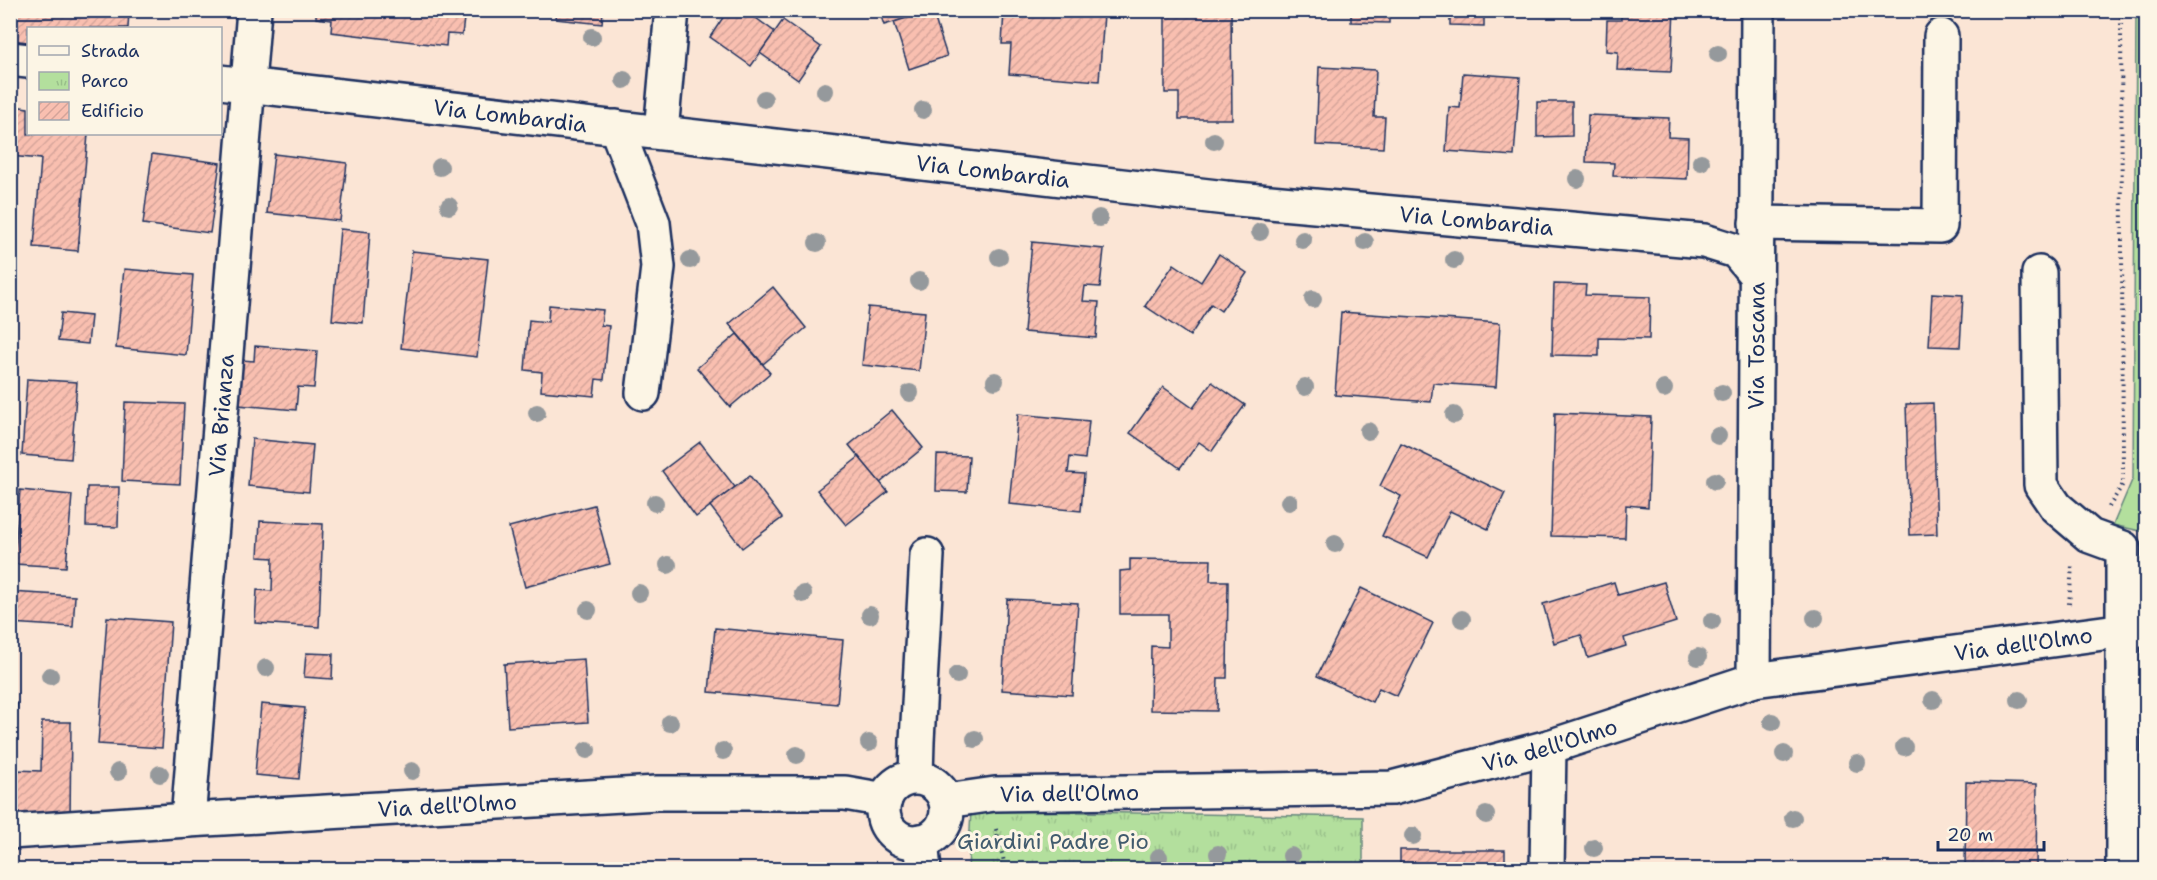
<svg xmlns="http://www.w3.org/2000/svg" width="2157" height="880" font-family="'Shantell Sans',sans-serif">
  <style>
    .grass { fill: #b3df9d; stroke: #67877e; stroke-width: 1.5 }
    .park { fill: url(#park-tufts); stroke: #67877e; stroke-width: 1.5 }
    .building { fill: url(#building-hatch); stroke: #1b2f5e; stroke-width: 1.5 }
    .lines { fill: none; stroke-linecap: round; stroke-linejoin: round }
    .minor-casing { stroke: #1b2f5e; stroke-width: 38 }
    .path { stroke: #1b2f5e; stroke-width: 4; stroke-dasharray: 1.5 4.5; stroke-linecap: butt }
    .minor { stroke: #fcf5e5; stroke-width: 33 }
    .tree { fill: #95999c }
    .labels { text-anchor: middle; dominant-baseline: central; stroke-width: 6; stroke-linejoin: round; paint-order: stroke }
    .street-label { font-size: 22px; fill: #1b2f5e; stroke: #fcf5e5 }
    .park-label { font-size: 22px; fill: #415b6e; stroke: #fcf5e5 }
  </style>
  <defs>
    <pattern id="park-tufts" width="24" height="20" patternUnits="userSpaceOnUse" patternTransform="scale(1.5)"><rect width="24" height="20" fill="#b3df9d"/><path d="M3 7l-1-3M5 7V3M7 7l1-3M15 17l-1-3M17 17v-4M19 17l1-3" fill="none" stroke="#99c08a"/></pattern>
    <pattern id="building-hatch" width="6" height="6" patternUnits="userSpaceOnUse" patternTransform="scale(1.5)"><rect width="6" height="6" fill="#f9bfb0"/><path d="M-1 1l2-2M0 6l6-6M5 7l2-2" fill="none" stroke="#d5a49a"/></pattern>
  </defs>
  <rect width="100%" height="100%" fill="#fbe5d5"/>
  <filter id="ink" filterUnits="userSpaceOnUse"><feTurbulence type="fractalNoise" baseFrequency=".0167" numOctaves="2"/><feDisplacementMap in="SourceGraphic" scale="12" xChannelSelector="R" yChannelSelector="G"/><feConvolveMatrix kernelMatrix="1 2 1 2 8 2 1 2 1" color-interpolation-filters="sRGB"/></filter>
  <g filter="url(#ink)">
    <!-- grass -->
    <polygon class="grass" points="2136,11 2146,11 2145,532 2113,525 2133,478"/>
    <!-- park -->
    <polygon class="park" points="971,810 1363,817 1363,869 968,870"/>
    <!-- building -->
    <g class="building">
      <polygon points="10,10 129,10 128,28 28,28 28,42 10,40"/>
      <polygon points="316,10 465,10 462,35 447,34 446,46 331,32 332,20 316,18"/>
      <polygon points="557,10 603,10 602,24 556,19"/>
      <polygon points="728,10 745,10 775,32 751,66 710,37"/>
      <polygon points="879,10 924,10 924,13 884,25"/>
      <polygon points="932,10 947,56 909,69 894,22"/>
      <polygon points="1004,10 1087,10 1087,13 1104,14 1099,81 1009,74 1011,44 1002,44"/>
      <polygon points="1165,10 1231,10 1232,119 1179,119 1179,93 1165,93"/>
      <polygon points="1351,10 1389,10 1389,23 1351,22"/>
      <polygon points="1396,10 1484,10 1484,26 1450,25 1450,12"/>
      <polygon points="1621,10 1674,10 1671,72 1617,70 1618,52 1606,51 1607,20 1621,20"/>
      <polygon points="783,20 821,47 798,80 760,53"/>
      <polygon points="1319,67 1376,70 1374,117 1385,117 1383,148 1316,145"/>
      <polygon points="1463,73 1520,77 1514,156 1446,151 1449,107 1460,108"/>
      <polygon points="1537,102 1572,102 1572,136 1537,137"/>
      <polygon points="13,106 28,108 28,134 88,134 78,251 34,247 41,159 10,156"/>
      <polygon points="1588,115 1669,118 1668,137 1688,138 1687,179 1613,176 1614,163 1586,162"/>
      <polygon points="152,154 220,163 210,233 143,224"/>
      <polygon points="274,154 347,163 340,221 267,213"/>
      <polygon points="340,229 370,232 363,323 332,320"/>
      <polygon points="1032,242 1104,249 1100,287 1085,286 1083,301 1099,302 1096,338 1024,332"/>
      <polygon points="412,251 488,259 477,357 401,348"/>
      <polygon points="1219,254 1247,273 1221,311 1211,304 1190,336 1145,306 1174,264 1201,282"/>
      <polygon points="124,269 193,275 186,355 116,348"/>
      <polygon points="1554,284 1586,285 1585,295 1650,297 1649,339 1599,338 1599,356 1552,355"/>
      <polygon points="773,287 806,328 763,364 729,324"/>
      <polygon points="1932,293 1963,295 1960,347 1929,346"/>
      <polygon points="549,305 603,310 601,325 609,326 604,380 596,379 594,396 541,391 542,372 525,370 529,320 548,322"/>
      <polygon points="868,307 925,312 919,371 862,365"/>
      <polygon points="1341,312 1500,323 1496,387 1433,383 1431,402 1335,395"/>
      <polygon points="61,313 91,316 88,344 58,341"/>
      <polygon points="737,334 770,373 730,407 697,368"/>
      <polygon points="255,346 317,351 314,388 298,387 296,410 238,405 242,360 254,361"/>
      <polygon points="27,379 77,382 71,459 22,455"/>
      <polygon points="1212,382 1245,405 1212,451 1199,442 1180,468 1130,433 1163,387 1193,408"/>
      <polygon points="125,402 184,404 180,484 122,481"/>
      <polygon points="1933,403 1937,534 1910,535 1906,404"/>
      <polygon points="892,410 923,448 880,483 849,445"/>
      <polygon points="1555,413 1651,417 1648,507 1626,505 1625,538 1551,536"/>
      <polygon points="1018,414 1089,421 1085,459 1070,457 1068,473 1084,474 1081,511 1009,504"/>
      <polygon points="252,439 313,445 309,492 248,486"/>
      <polygon points="700,442 735,487 696,517 662,471"/>
      <polygon points="1401,443 1505,493 1488,529 1450,511 1428,557 1382,536 1401,496 1380,486"/>
      <polygon points="937,455 969,456 967,492 936,491"/>
      <polygon points="859,457 888,492 846,525 817,490"/>
      <polygon points="750,476 782,518 742,548 710,506"/>
      <polygon points="87,487 119,487 118,527 86,526"/>
      <polygon points="20,490 72,495 66,567 14,564"/>
      <polygon points="594,505 610,564 525,587 509,527"/>
      <polygon points="260,521 323,524 319,627 255,623 257,590 272,591 273,558 258,557"/>
      <polygon points="1130,559 1211,560 1210,581 1228,581 1227,678 1218,678 1217,711 1150,710 1151,646 1168,647 1168,614 1120,614 1120,571 1130,570"/>
      <polygon points="1614,582 1618,595 1664,582 1676,622 1624,638 1626,646 1588,658 1581,635 1554,643 1543,604"/>
      <polygon points="1361,588 1433,623 1397,696 1379,688 1372,702 1317,676"/>
      <polygon points="10,592 75,596 73,627 10,623"/>
      <polygon points="1007,599 1078,603 1072,695 1002,690"/>
      <polygon points="107,617 171,622 162,748 98,744"/>
      <polygon points="715,628 843,640 837,704 709,692"/>
      <polygon points="306,653 333,654 332,679 304,677"/>
      <polygon points="584,659 588,722 508,727 504,664"/>
      <polygon points="10,703 17,703 16,770 41,771 42,722 71,722 70,820 10,819"/>
      <polygon points="261,704 305,708 299,779 255,775"/>
      <polygon points="1966,782 2037,784 2036,870 1965,870"/>
      <rect x="1400" y="850" width="105" height="20"/>
    </g>
    <g class="lines">
      <defs>
        <g id="minor">
          <polyline points="10,59 28,61"/>
          <path id="s1" d="M220,82L1226,198L1704,241L1736,251L1755,274"/>
          <polyline points="616,127 653,223 658,267 643,393"/>
          <polyline points="661,132 672,10"/>
          <polyline points="1756,223 1940,226 1941,36"/>
          <polyline points="2039,273 2041,485 2056,507 2090,536 2123,548 2123,870"/>
          <path id="s2" d="M1754,680L1758,10"/>
          <polyline points="916,777 917,741 927,555"/>
          <circle cx="915" cy="810" r="32"/>
          <path id="s3" d="M946,801L995,794L1392,788L1549,747L1754,680L2125,630H2146"/>
          <path id="s4" d="M188,820L254,10"/>
          <path id="s5" d="M10,832L188,820L657,793H845L885,800"/>
          <polyline points="921,841 924,870"/>
          <polyline points="1547,870 1549,747"/>
        </g>
      </defs>
      <!-- minor casing -->
      <use href="#minor" class="minor-casing"/>
      <!-- path -->
      <g class="path">
        <polyline points="2109,507 2123,484 2121,10"/>
        <polyline points="2069,604 2072,566"/>
        <polyline points="996,829 1006,870"/>
      </g>
      <!-- minor -->
      <use href="#minor" class="minor"/>
    </g>
    <!-- trees -->
    <g class="tree">
      <circle cx="592" cy="37" r="9"/>
      <circle cx="1718" cy="54" r="9"/>
      <circle cx="624" cy="80" r="9"/>
      <circle cx="825" cy="91" r="9"/>
      <circle cx="764" cy="99" r="9"/>
      <circle cx="923" cy="110" r="9"/>
      <circle cx="1214" cy="141" r="9"/>
      <circle cx="1701" cy="162" r="9"/>
      <circle cx="440" cy="167" r="9"/>
      <circle cx="1577" cy="179" r="9"/>
      <circle cx="449" cy="206" r="9"/>
      <circle cx="1099" cy="218" r="9"/>
      <circle cx="1260" cy="232" r="9"/>
      <circle cx="1303" cy="240" r="9"/>
      <circle cx="1365" cy="242" r="9"/>
      <circle cx="817" cy="243" r="9"/>
      <circle cx="999" cy="257" r="9"/>
      <circle cx="690" cy="260" r="9"/>
      <circle cx="1454" cy="260" r="9"/>
      <circle cx="919" cy="281" r="9"/>
      <circle cx="1313" cy="299" r="9"/>
      <circle cx="995" cy="381" r="9"/>
      <circle cx="1305" cy="387" r="9"/>
      <circle cx="1664" cy="389" r="9"/>
      <circle cx="910" cy="393" r="9"/>
      <circle cx="1722" cy="393" r="9"/>
      <circle cx="537" cy="413" r="9"/>
      <circle cx="1454" cy="415" r="9"/>
      <circle cx="1368" cy="431" r="9"/>
      <circle cx="1718" cy="436" r="9"/>
      <circle cx="1715" cy="481" r="9"/>
      <circle cx="1289" cy="502" r="9"/>
      <circle cx="655" cy="503" r="9"/>
      <circle cx="1335" cy="544" r="9"/>
      <circle cx="668" cy="565" r="9"/>
      <circle cx="639" cy="593" r="9"/>
      <circle cx="803" cy="594" r="9"/>
      <circle cx="588" cy="610" r="9"/>
      <circle cx="870" cy="615" r="9"/>
      <circle cx="1815" cy="618" r="9"/>
      <circle cx="1462" cy="619" r="9"/>
      <circle cx="1712" cy="621" r="9"/>
      <circle cx="1698" cy="657" r="9"/>
      <circle cx="266" cy="668" r="9"/>
      <circle cx="957" cy="675" r="9"/>
      <circle cx="50" cy="676" r="9"/>
      <circle cx="1933" cy="700" r="9"/>
      <circle cx="2019" cy="700" r="9"/>
      <circle cx="1772" cy="722" r="9"/>
      <circle cx="670" cy="723" r="9"/>
      <circle cx="975" cy="739" r="9"/>
      <circle cx="869" cy="743" r="9"/>
      <circle cx="1904" cy="747" r="9"/>
      <circle cx="587" cy="750" r="9"/>
      <circle cx="723" cy="751" r="9"/>
      <circle cx="1784" cy="754" r="9"/>
      <circle cx="797" cy="755" r="9"/>
      <circle cx="1857" cy="763" r="9"/>
      <circle cx="412" cy="771" r="9"/>
      <circle cx="118" cy="772" r="9"/>
      <circle cx="160" cy="774" r="9"/>
      <circle cx="1486" cy="815" r="9"/>
      <circle cx="1793" cy="818" r="9"/>
      <circle cx="1413" cy="836" r="9"/>
      <circle cx="1594" cy="848" r="9"/>
      <circle cx="1218" cy="854" r="9"/>
      <circle cx="1291" cy="856" r="9"/>
      <circle cx="1159" cy="857" r="9"/>
    </g>
  </g>
  <g class="labels">
    <!-- street labels -->
    <g class="street-label">
      <text stroke="none"><textPath href="#s1" startOffset="292">Via Lombardia</textPath></text>
      <text stroke="none"><textPath href="#s1" startOffset="778">Via Lombardia</textPath></text>
      <text stroke="none"><textPath href="#s1" startOffset="1264">Via Lombardia</textPath></text>
      <text stroke="none"><textPath href="#s2" startOffset="334">Via Toscana</textPath></text>
      <text stroke="none"><textPath href="#s4" startOffset="406">Via Brianza</textPath></text>
      <text stroke="none"><textPath href="#s3" startOffset="1096">Via dell'Olmo</textPath></text>
      <text stroke="none"><textPath href="#s3" startOffset="610">Via dell'Olmo</textPath></text>
      <text stroke="none"><textPath href="#s3" startOffset="124">Via dell'Olmo</textPath></text>
      <text stroke="none"><textPath href="#s5" startOffset="438">Via dell'Olmo</textPath></text>
    </g>
    <!-- park labels -->
    <g class="park-label">
      <text x="1053" y="841">Giardini Padre Pio</text>
    </g>
  </g>
  <!-- margin -->
  <rect width="2157" height="880" fill="none" stroke="#fcf5e5" stroke-width="36"/>
  <rect x="18" y="18" width="2121" height="844" fill="none" stroke="#1b2f5e" stroke-width="2" filter="url(#ink)"/>
  <!-- legend -->
  <rect x="27" y="27" width="195" height="108" fill="#fcf5e5" stroke="#a2a6af" stroke-width="1.5"/>
  <rect x="39" y="46" width="30" height="9" fill="#fcf5e5" stroke="#a2a6af" stroke-width="1.5"/>
  <text x="81" y="57" font-size="18" fill="#1b2f5e">Strada</text>
  <rect x="39" y="72" width="30" height="18" fill="url(#park-tufts)" stroke="#a2a6af" stroke-width="1.5"/>
  <text x="81" y="87" font-size="18" fill="#1b2f5e">Parco</text>
  <rect x="39" y="102" width="30" height="18" fill="url(#building-hatch)" stroke="#a2a6af" stroke-width="1.5"/>
  <text x="81" y="117" font-size="18" fill="#1b2f5e">Edificio</text>
  <!-- scale -->
  <path d="M1938 841v9h106v-9" fill="none" stroke="#1b2f5e" stroke-width="3"/>
  <text x="1947" y="841" font-size="18" fill="#1b2f5e" stroke="#fcf5e5" stroke-width="4.5" paint-order="stroke">20 m</text>
</svg>
